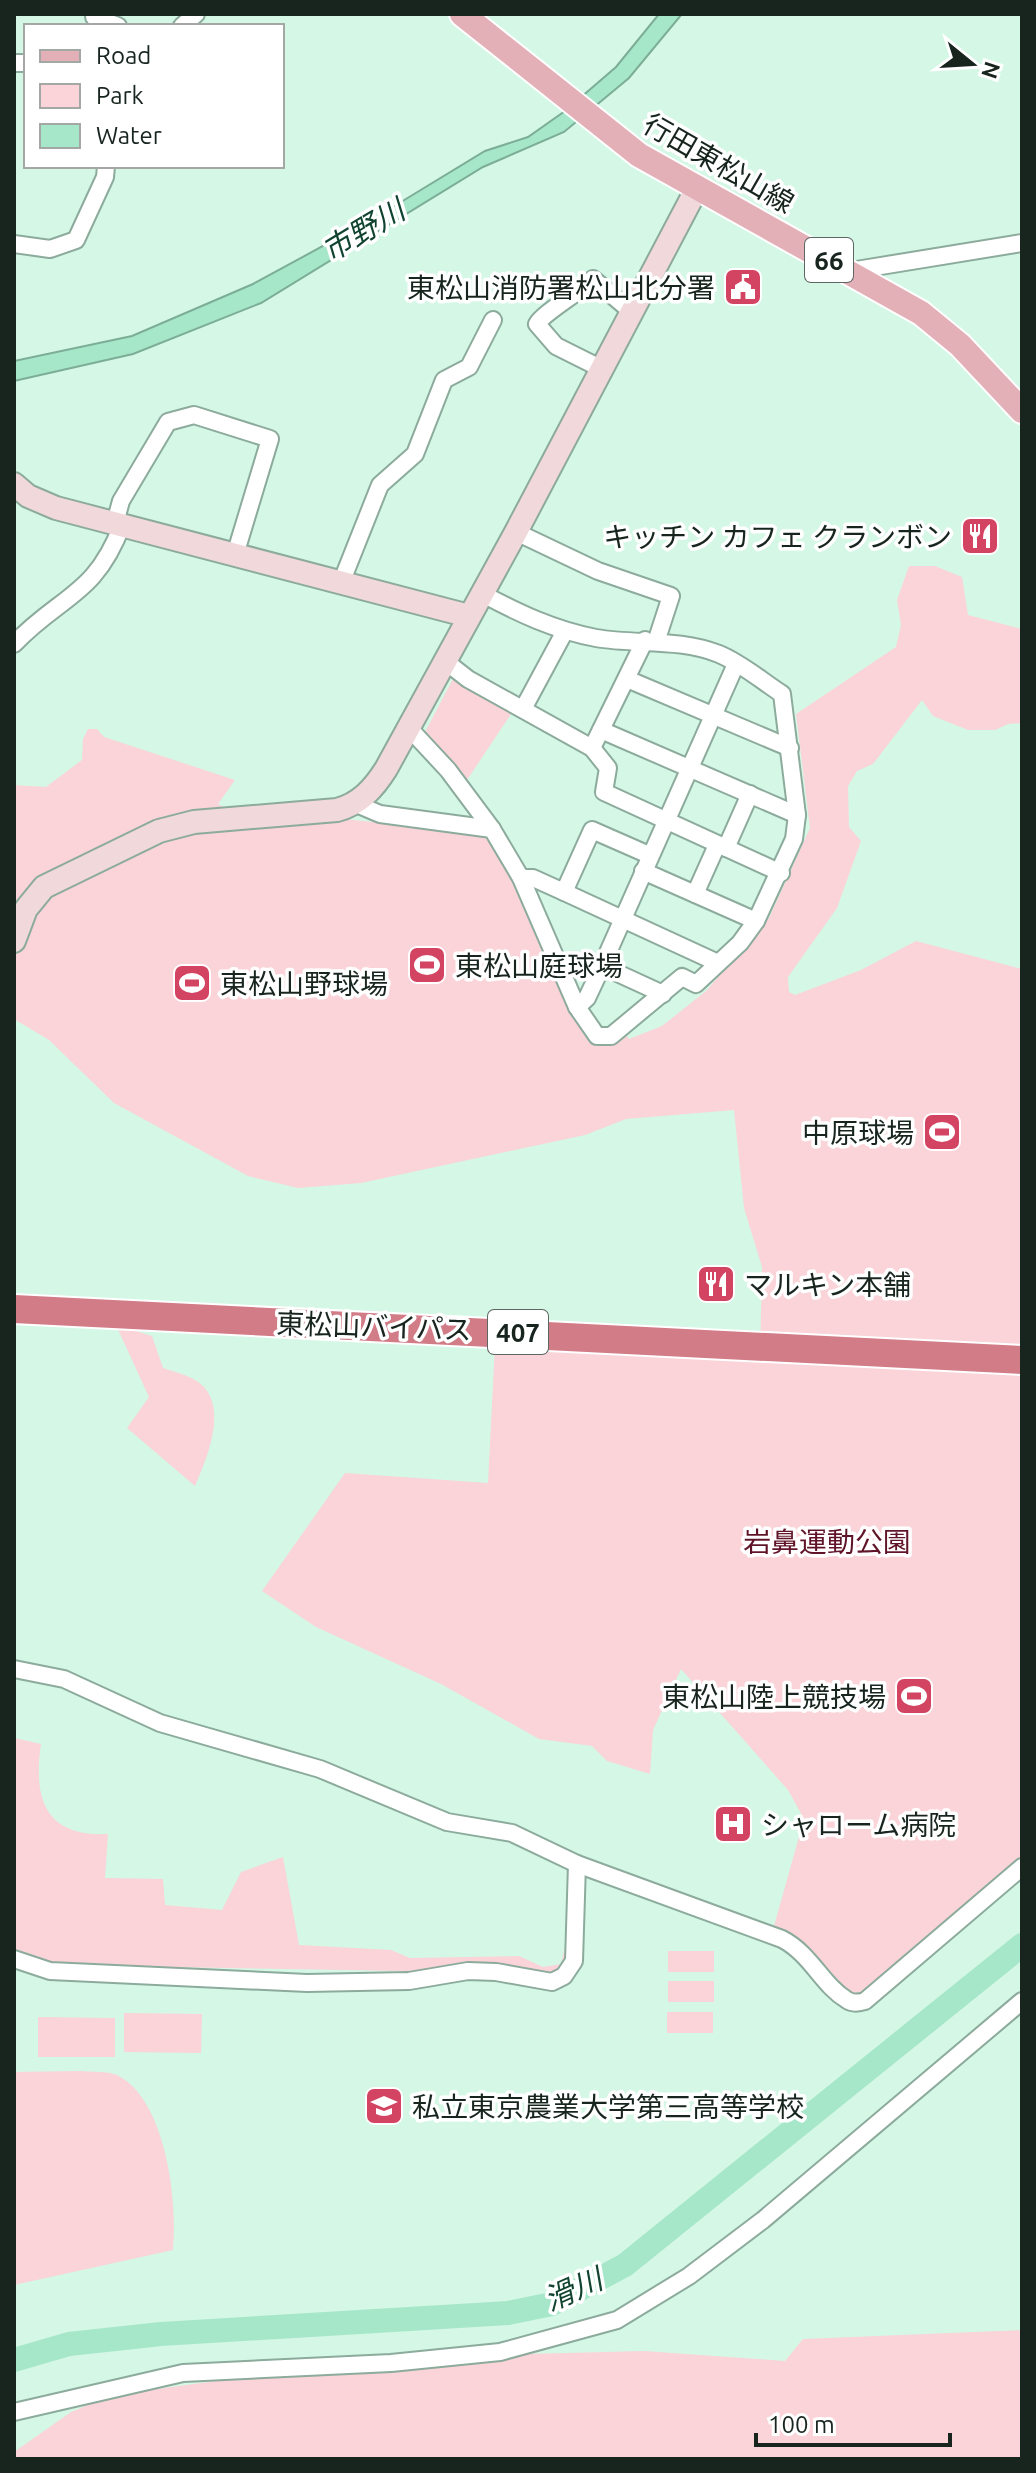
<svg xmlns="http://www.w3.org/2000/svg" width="1036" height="2473" font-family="Ubuntu,'Noto Sans JP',sans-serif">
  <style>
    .green { fill: #fad4d8 }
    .water { fill: #a7e7c9; stroke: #7cad96; stroke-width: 2 }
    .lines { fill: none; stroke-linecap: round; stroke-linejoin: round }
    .river { stroke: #a7e7c9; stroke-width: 24 }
    .street-casing { stroke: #8cab9c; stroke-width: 20 }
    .secondary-casing { stroke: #8cab9c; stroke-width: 26 }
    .primary-casing { stroke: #fff; stroke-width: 28 }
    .highway-casing { stroke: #fff; stroke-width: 32 }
    .street { stroke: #fff; stroke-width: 16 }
    .secondary { stroke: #f1d8db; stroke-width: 22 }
    .primary { stroke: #e3b0b7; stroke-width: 24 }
    .highway { stroke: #d17c87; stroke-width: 28 }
    .labels { text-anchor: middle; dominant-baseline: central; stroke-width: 7; stroke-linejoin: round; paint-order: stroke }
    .shield { fill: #fff; stroke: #5d6662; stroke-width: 2 }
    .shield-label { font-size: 26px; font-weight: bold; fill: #18251f }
    .street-label { font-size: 28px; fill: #18251f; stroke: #fff }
    .poi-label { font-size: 28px; fill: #18251f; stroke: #fff; text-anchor: start }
    .park-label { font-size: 28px; fill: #601427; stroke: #fff }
    .water-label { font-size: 30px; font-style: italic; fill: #104430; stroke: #fff }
  </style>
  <rect width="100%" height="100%" fill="#d5f7e6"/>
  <!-- green -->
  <g class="green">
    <polygon points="909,566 935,566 962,577 968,615 1022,629 1022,723 1008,724 995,730 968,730 933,716 922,700 873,764 857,771 848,786 849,827 861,841 837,908 788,977 789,992 795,995 861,970 916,941 1022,969 1022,1860 860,1995 843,1988 802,1942 774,1926 804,1819 788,1790 681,1669 653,1730 650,1774 607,1761 592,1746 539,1739 441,1684 316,1627 262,1591 345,1473 488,1483 495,1344 760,1357 762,1267 744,1208 734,1110 626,1119 585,1135 361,1183 298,1188 248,1176 114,1103 49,1040 14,1019 14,785 46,787 82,760 83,739 88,729 97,729 104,737 235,780 218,804 253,825 334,818 492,834 593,1039 623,1031 629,1039 662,1026 706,991 769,918 810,828 796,714 896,647 901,625 897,600"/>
    <polygon points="455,675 513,711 465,783 424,734"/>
    <path d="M116,1325L152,1336L163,1368C177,1373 194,1376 204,1387C227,1413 206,1460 195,1486L127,1428L149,1397Z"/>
    <path d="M14,1738L41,1744C33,1799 45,1837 108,1834L105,1878L163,1879L165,1905L222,1910L241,1872L283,1857L299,1945L391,1950L410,1958L519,1956L543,1967L561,1964L568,1934L571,1955L559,1975L546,1976L508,1965L406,1971L48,1965L14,1952Z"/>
    <rect x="668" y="1951" width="46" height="21"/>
    <rect x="668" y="1981" width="46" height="21"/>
    <rect x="667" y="2012" width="46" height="21"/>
    <polygon points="124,2013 202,2014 201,2053 124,2052"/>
    <polygon points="38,2017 115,2018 115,2057 38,2057"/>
    <path d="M80,2071C91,2072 107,2071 117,2075C166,2099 178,2202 173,2250L14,2285V2072Z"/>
    <polygon points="1022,2330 1022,2459 14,2459 14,2452 71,2412 112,2395 216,2381 329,2359 644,2351 785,2361 803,2339"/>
  </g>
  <!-- water -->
  <polygon class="water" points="659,14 682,14 629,78 564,132 483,167 261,303 133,354 14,381 14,361 132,336 253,284 378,216 485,151 528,137 565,111 616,67"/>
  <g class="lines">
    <!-- river -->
    <polyline class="river" points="14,2360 69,2344 161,2334 508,2313 552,2304 625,2265 1022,1945"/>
    <defs>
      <g id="street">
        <polyline points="94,17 118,26"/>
        <polyline points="182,26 196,14"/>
        <polyline points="14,63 26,63"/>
        <polyline points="14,244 50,249 76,240 105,177 106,166"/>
        <polyline points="850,271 1022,243"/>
        <path d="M602,369L556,346L537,324C543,313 580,292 593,279L632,312"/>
        <polyline points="115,523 121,501 168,422 194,415 270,439 235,555"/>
        <polyline points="516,532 598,571 671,596 656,642"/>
        <polyline points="341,583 380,485 415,454 444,380 469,367 493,320"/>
        <polyline points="645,640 592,748 608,768 604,792 781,873"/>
        <path d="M14,644C61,595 95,596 122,525"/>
        <polyline points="445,661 468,679 592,748"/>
        <polyline points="627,679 790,748"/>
        <polyline points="523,709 565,631"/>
        <polyline points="408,727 448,770 492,829"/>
        <polyline points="601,730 797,815"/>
        <path d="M354,803L380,814L492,829L521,878L577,1007L597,1036H611L682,977L696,984L740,943L756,921L794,839L797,815L782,694C762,681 741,663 719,654C679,638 636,645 596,638C554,630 518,613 481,593"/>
        <polyline points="726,848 750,794"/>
        <polyline points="643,871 756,921"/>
        <polyline points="521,878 533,878 564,892 718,963"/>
        <polyline points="564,892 592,830 649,855"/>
        <polyline points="695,894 717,845"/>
        <polyline points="602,966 663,994"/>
        <polyline points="577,1007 587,998 602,966 736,664"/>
        <path d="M14,1669L64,1679L160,1723L320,1769L447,1822L512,1833L577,1864L782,1939C811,1954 822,1985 847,2000C853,2004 859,2003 865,2001L1022,1867"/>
        <polyline points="14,1959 50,1971 307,1983 409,1981 468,1971 496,1972 552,1982 564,1976 574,1961 577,1864"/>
        <polyline points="14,2412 183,2373 391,2363 500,2352 617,2320 689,2276 763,2220 1022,2001"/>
      </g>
      <g id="secondary">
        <polyline points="14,484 28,496 56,508 469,616"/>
        <path d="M14,941L26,909L44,887L159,831L194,822L337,810C360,804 374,788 386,769L516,532L696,190"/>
      </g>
      <polyline id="primary" points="462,14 639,155 921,313 960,345 1022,411"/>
      <polyline id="highway" points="14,1309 1022,1360"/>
    </defs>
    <!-- street casing -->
    <use href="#street" class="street-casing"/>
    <!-- secondary casing -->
    <use href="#secondary" class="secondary-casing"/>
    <!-- primary casing -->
    <use href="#primary" class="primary-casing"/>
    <!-- highway casing -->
    <use href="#highway" class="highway-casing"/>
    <!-- street -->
    <use href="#street" class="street"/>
    <!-- secondary -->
    <use href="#secondary" class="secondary"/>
    <!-- primary -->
    <use href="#primary" class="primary"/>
    <!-- highway -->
    <use href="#highway" class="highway"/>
  </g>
  <!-- icons -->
  <defs>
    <symbol id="civic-square" viewBox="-11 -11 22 22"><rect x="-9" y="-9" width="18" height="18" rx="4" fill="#d34362" stroke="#fff"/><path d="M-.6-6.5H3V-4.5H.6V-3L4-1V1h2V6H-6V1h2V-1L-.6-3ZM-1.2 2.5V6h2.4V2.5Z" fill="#fff"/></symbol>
    <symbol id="restaurant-square" viewBox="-11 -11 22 22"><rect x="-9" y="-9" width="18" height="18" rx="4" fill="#d34362" stroke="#fff"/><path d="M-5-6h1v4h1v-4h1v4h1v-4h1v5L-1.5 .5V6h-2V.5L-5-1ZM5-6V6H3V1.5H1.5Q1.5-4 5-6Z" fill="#fff"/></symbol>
    <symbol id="stadium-square" viewBox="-11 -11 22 22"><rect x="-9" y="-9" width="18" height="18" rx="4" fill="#d34362" stroke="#fff"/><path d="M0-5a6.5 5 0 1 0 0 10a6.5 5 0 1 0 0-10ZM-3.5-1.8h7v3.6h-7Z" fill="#fff"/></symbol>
    <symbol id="hospital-square" viewBox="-11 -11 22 22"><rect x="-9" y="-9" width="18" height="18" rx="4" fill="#d34362" stroke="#fff"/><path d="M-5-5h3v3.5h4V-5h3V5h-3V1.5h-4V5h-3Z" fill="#fff"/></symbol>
    <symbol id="school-square" viewBox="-11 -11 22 22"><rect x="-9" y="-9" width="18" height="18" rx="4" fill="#d34362" stroke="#fff"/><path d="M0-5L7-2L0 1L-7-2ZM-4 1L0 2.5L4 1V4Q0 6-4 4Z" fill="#fff"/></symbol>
  </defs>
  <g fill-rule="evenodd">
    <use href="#civic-square" x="721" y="265" width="44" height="44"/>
    <use href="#restaurant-square" x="958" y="514" width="44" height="44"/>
    <use href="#stadium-square" x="405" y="943" width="44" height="44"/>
    <use href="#stadium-square" x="170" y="961" width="44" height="44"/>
    <use href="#stadium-square" x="920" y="1110" width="44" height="44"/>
    <use href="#restaurant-square" x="694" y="1262" width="44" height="44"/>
    <use href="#stadium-square" x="892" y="1674" width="44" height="44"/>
    <use href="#hospital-square" x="711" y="1802" width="44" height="44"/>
    <use href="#school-square" x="362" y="2084" width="44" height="44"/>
  </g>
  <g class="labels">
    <!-- shield labels -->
    <g class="shield">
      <rect x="805" y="238" width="48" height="44" rx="6"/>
      <rect x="488" y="1310" width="60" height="44" rx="6"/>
    </g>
    <g class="shield-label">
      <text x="829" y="260">66</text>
      <text x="518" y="1332">407</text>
    </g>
    <!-- street labels -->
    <g class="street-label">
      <text transform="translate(719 163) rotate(30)">行田東松山線</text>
      <text transform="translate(374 1326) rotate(2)">東松山バイパス</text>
    </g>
    <!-- poi labels -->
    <g class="poi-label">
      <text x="715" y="287" text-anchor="end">東松山消防署松山北分署</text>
      <text x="952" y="536" text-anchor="end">キッチン カフェ クランボン</text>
      <text x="455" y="965">東松山庭球場</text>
      <text x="220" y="983">東松山野球場</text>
      <text x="914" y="1132" text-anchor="end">中原球場</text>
      <text x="744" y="1284">マルキン本舗</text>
      <text x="886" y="1696" text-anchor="end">東松山陸上競技場</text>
      <text x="761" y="1824">シャローム病院</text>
      <text x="412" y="2106">私立東京農業大学第三高等学校</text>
    </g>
    <!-- park labels -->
    <g class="park-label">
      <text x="827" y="1541">岩鼻運動公園</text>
    </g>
    <!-- water labels -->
    <g class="water-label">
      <text transform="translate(363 230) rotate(-31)">市野川</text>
      <text transform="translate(573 2289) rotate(-24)">滑川</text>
    </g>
  </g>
  <!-- border -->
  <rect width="1036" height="2473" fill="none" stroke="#18251f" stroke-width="32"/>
  <!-- legend -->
  <rect x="24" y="24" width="260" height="144" fill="#ffffff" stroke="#a3a8a5" stroke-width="2"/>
  <rect x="40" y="50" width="40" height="12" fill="#e3b0b7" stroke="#a3a8a5" stroke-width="2"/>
  <text x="96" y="64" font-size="24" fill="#18251f">Road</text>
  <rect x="40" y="84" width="40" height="24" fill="#fad4d8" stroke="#a3a8a5" stroke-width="2"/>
  <text x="96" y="104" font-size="24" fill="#18251f">Park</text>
  <rect x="40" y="124" width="40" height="24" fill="#a7e7c9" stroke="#a3a8a5" stroke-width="2"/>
  <text x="96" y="144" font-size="24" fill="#18251f">Water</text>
  <!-- north arrow -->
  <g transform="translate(972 64) rotate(108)" stroke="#ffffff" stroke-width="6" paint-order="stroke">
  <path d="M0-6L14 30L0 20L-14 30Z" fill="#18251f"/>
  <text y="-12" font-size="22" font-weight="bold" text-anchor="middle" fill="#18251f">N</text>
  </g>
  <!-- scale -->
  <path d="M756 2433v12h194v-12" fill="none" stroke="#18251f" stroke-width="4"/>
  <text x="768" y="2433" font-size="24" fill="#18251f" stroke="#ffffff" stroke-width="6" paint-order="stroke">100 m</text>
</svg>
